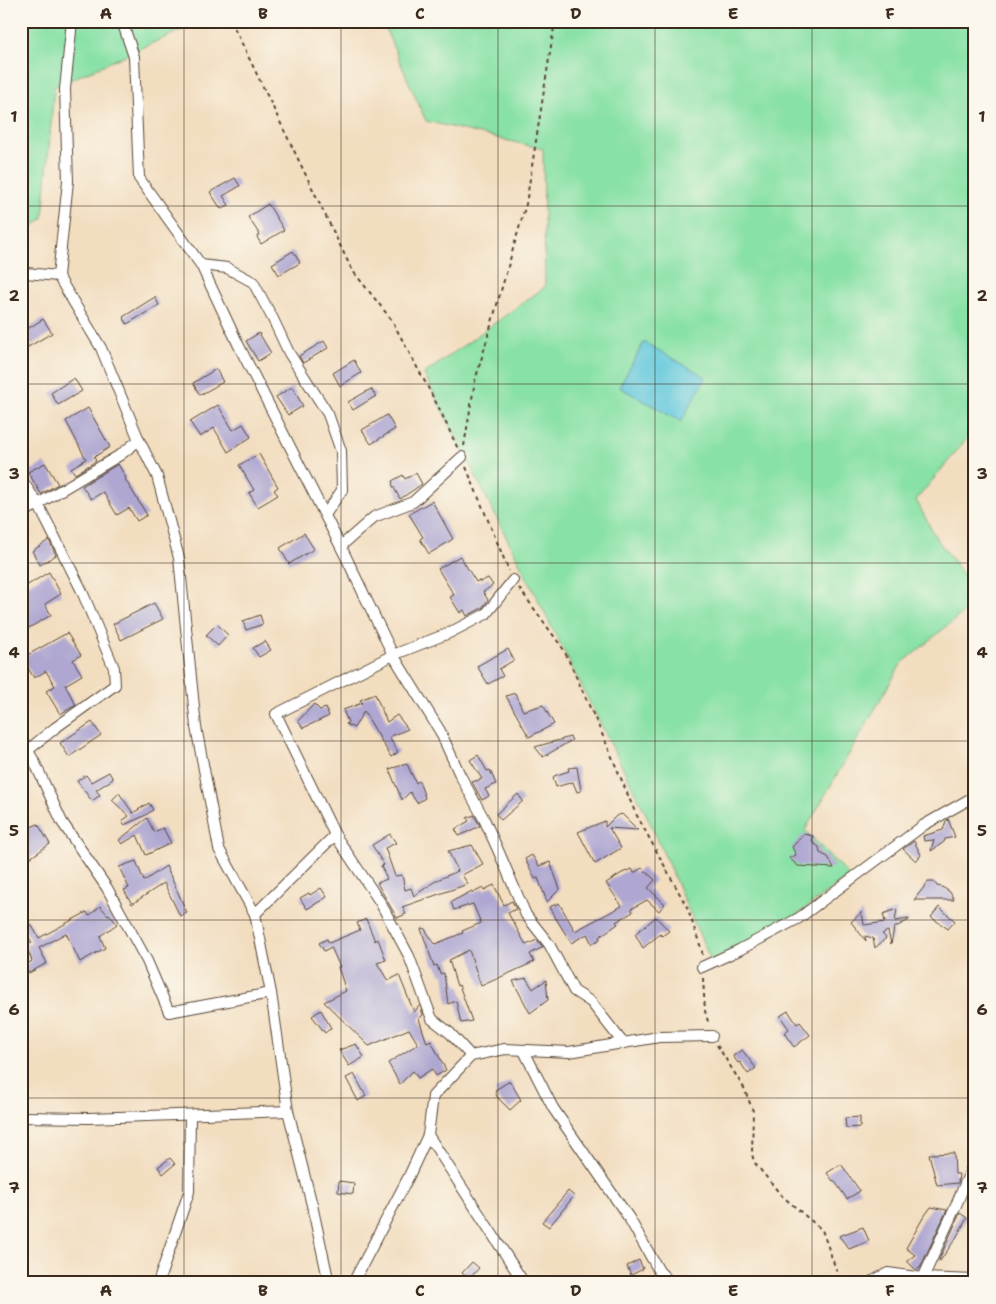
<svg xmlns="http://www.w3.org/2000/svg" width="996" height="1304" font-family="'Shantell Sans',sans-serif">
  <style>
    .green { fill: #88e1a6; stroke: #628662 }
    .water { fill: #5fc7db; stroke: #4d787c }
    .building { fill: #afa7d1 }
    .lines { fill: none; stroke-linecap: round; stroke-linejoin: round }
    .minor-casing { stroke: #564536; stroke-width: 12 }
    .path { stroke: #564536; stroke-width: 2; stroke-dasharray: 4 4; stroke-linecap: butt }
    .minor { stroke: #fff; stroke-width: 10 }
    .grid { fill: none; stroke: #3b2a1e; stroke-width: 1; stroke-opacity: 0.55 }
    .neatline { fill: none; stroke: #3b2a1e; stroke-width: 2 }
    .grid-label { font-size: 16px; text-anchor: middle; font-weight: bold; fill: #3b2a1e }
  </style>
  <rect width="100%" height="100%" fill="#fbf7ec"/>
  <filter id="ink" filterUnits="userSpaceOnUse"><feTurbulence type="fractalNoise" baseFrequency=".02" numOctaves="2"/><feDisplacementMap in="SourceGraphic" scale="10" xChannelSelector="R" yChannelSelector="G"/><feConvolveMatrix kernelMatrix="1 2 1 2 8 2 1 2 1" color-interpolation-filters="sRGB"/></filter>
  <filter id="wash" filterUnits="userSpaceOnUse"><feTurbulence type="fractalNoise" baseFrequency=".0096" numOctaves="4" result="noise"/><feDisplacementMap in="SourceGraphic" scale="20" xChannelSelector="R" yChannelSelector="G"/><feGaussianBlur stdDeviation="1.12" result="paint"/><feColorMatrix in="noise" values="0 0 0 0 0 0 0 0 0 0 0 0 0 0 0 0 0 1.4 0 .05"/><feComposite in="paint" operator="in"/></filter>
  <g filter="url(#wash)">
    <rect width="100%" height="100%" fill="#f2ddbf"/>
    <!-- green -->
    <g class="green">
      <polygon points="21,21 202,21 54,87 43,218 21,237"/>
      <polygon points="382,21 975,21 975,429 916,500 936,538 975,590 975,603 901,664 805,830 849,876 770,935 715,970 648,818 424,374 545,287 543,149 426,121"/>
    </g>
    <!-- water -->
    <polygon class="water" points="644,342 706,377 681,422 619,387"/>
    <g id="blocks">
      <!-- building -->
      <g class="building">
        <polygon points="235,178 240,186 223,196 229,205 221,209 210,192"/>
        <polygon points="268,204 284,230 261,244 257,237 260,235 248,217"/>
        <polygon points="293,251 300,263 279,275 272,264"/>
        <polygon points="155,297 159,305 127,324 123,317"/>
        <polygon points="43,319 52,333 28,347 21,333"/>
        <polygon points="259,333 271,353 258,361 246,341"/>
        <polygon points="324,341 328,348 303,363 299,356"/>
        <polygon points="354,360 361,373 340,386 333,373"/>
        <polygon points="216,369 223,382 200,395 193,383"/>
        <polygon points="74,378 82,391 58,405 51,393"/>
        <polygon points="292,387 303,406 288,415 276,397"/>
        <polygon points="371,389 376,396 353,410 348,402"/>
        <polygon points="218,405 233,430 243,424 251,437 228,452 214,428 200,437 190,422"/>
        <polygon points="88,408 110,447 94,457 96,461 75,474 71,468 86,459 66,421"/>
        <polygon points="387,415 395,429 371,444 362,430"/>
        <polygon points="259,454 278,487 274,490 278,495 258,507 249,493 254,490 239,465"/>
        <polygon points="45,463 58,484 41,494 28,472"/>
        <polygon points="118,464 126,478 125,479 147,515 137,521 129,508 117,515 103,492 91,499 82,486"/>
        <polygon points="416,473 422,484 400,499 392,484 393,483 392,481 403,475 405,479"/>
        <polygon points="432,501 453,539 429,554 420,539 423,537 409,514"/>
        <polygon points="304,533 314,549 289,564 280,548"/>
        <polygon points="49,540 56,555 40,565 32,551"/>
        <polygon points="460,556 476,582 479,580 480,582 488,578 493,585 483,592 488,600 482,608 467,616 464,610 460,613 450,597 454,595 438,569"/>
        <polygon points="49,572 61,594 45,604 51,615 27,629 21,619 21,589"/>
        <polygon points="154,603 163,619 121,640 113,624"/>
        <polygon points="260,615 263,624 246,630 243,621"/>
        <polygon points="217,624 228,635 218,646 206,635"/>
        <polygon points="67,633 81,655 73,660 82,675 65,685 76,705 60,714 46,691 55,686 46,671 34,678 22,658"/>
        <polygon points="265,641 271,650 259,657 253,648"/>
        <polygon points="508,649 514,660 499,669 503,676 488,684 477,666"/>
        <polygon points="515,693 523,711 543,705 554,724 529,737 506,696"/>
        <polygon points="375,694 387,722 397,715 408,729 389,737 398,752 391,757 364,711 354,728 346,724 348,722 343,710 362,703 360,700"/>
        <polygon points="314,704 320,710 326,708 329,716 303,728 298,721"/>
        <polygon points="92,722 101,735 69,757 60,743"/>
        <polygon points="570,737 572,740 543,757 535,747"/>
        <polygon points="478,755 487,771 490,770 496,784 485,789 489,796 482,800 472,782 482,779 470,760"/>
        <polygon points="407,764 416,783 419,781 425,798 417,803 410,792 402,800 389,769"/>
        <polygon points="577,767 581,791 577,792 573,782 556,787 553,778 554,776 569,771 568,768"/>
        <polygon points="109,772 113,779 96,790 100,795 92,801 77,781 86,775 91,782"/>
        <polygon points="119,793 133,813 149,803 153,810 144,816 124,825 122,821 129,816 112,800"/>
        <polygon points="518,794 523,801 501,820 496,814"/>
        <polygon points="622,814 638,830 609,828 621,848 595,864 578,832 605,821 605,827 616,816"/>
        <polygon points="474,815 480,826 459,836 455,829 469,821 467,818"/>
        <polygon points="147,818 154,832 163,828 171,843 146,855 137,835 122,844 119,840"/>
        <polygon points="948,819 955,837 945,839 944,842 931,851 934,840 924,841 923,836 943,830 946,821"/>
        <polygon points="38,824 50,844 27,860 21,851 21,831"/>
        <polygon points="390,834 396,843 385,848 395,876 402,875 405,890 411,888 414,896 437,880 458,871 448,851 472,845 483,864 462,875 468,884 402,907 406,914 397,918 377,883 387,879 381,866 384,865 372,845"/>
        <polygon points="804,834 813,836 812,842 819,847 820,853 828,857 834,868 798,866 789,858 796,855 792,847"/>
        <polygon points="914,841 921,855 916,861 903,849"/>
        <polygon points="532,855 539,866 550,862 560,889 547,902 538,878 535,879 525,859"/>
        <polygon points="136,861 144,881 166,866 187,913 180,916 164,883 132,904 124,890 129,888 119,867"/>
        <polygon points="642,868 655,880 648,888 665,904 659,911 647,900 631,909 633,912 616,922 618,924 599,937 600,939 592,944 587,934 571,943 549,907 559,903 575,931 622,906 606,883 622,873 632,869 634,873"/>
        <polygon points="928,882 934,882 937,886 942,887 950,892 954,900 914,900"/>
        <polygon points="494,885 504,905 512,901 516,909 508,913 526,945 537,940 543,947 530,954 534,962 481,986 469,950 449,960 457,986 459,985 472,1021 461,1023 456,1001 448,1004 444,973 440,974 437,965 434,966 421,929 424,928 435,944 463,933 462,931 481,923 473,904 454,910 451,902 472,891 473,893 483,888 484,890"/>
        <polygon points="321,888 327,897 307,909 300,898 309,893 310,895"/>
        <polygon points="100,906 108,915 109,914 117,924 100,936 105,948 80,962 66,933 39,948 47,963 29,973 24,966 32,961 26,945 32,943 21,923 28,919 39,938 87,912 89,916"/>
        <polygon points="939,907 955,921 948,929 931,917"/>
        <polygon points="897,909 895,921 909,919 909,920 894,928 891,944 888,931 882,934 886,938 875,948 873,938 865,936 866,941 851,922 862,912 864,925 885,922 883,914"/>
        <polygon points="656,917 669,931 662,936 660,934 643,948 635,934"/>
        <polygon points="366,919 375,941 378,939 386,960 377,963 388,981 399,975 414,1012 420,1005 423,1015 419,1019 427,1043 431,1041 446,1070 436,1076 432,1069 418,1078 413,1071 400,1084 388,1063 418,1044 409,1029 369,1046 324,1002 346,991 338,967 340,967 331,947 324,951 319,943 327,939 329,943 360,930 357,923"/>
        <polygon points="526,978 533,989 546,980 548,1000 530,1013 513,981"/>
        <polygon points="321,1010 331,1028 325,1033 312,1016"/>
        <polygon points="788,1011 797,1024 800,1022 810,1035 794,1047 784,1033 789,1029 780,1016"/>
        <polygon points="356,1044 364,1057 349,1066 339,1050"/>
        <polygon points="742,1050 756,1068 748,1074 740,1062 738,1063 733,1056"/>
        <polygon points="354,1074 366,1096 358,1101 346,1078"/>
        <polygon points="510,1081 521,1100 510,1110 497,1097 495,1090"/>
        <polygon points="860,1117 860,1127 846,1128 845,1118"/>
        <polygon points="954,1153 955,1174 959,1174 958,1183 937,1185 929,1154"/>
        <polygon points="170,1158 175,1164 163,1174 158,1167"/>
        <polygon points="841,1164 860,1191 847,1199 834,1180 833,1181 827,1173"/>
        <polygon points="339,1181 354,1183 353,1194 338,1192"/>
        <polygon points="568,1191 574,1196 549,1227 542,1222"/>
        <polygon points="931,1207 947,1210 920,1268 916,1270 907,1261 915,1255 906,1248 923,1218"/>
        <polygon points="960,1213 967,1218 956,1238 940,1261 939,1260"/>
        <polygon points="863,1227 869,1241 849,1249 839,1236"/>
        <polygon points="639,1260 643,1269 631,1275 627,1266"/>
        <polygon points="472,1262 479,1268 469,1279 462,1273"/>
      </g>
    </g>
  </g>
  <g filter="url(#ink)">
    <use href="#blocks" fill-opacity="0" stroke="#564536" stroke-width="1"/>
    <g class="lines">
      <defs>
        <g id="minor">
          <polyline points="72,21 65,89 68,181 58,276 101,348 139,440 157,476 179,558 196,727 219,849 255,914 271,993 288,1111 312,1205 329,1283"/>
          <polyline points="122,21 134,57 139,178 201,265 238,344 345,555 393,655 440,731 460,775 484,819 498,850 526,915 549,944 574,991 591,1002 623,1043"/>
          <polyline points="201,265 227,268 253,282 273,319 289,353 328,414 341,451 342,490 325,515"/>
          <polyline points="21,276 26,273 58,276"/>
          <polyline points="21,479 38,504 81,589 114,668 115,685 55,728 28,750"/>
          <polyline points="21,514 120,455 139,440"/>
          <polyline points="341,546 374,517 413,502 462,457"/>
          <polyline points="21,739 34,761 62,822 107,888 147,961 169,1012 271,993"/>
          <polyline points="255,914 335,835"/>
          <polyline points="702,967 739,950 799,918 924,825 975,796"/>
          <polyline points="524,1051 553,1108 629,1218 659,1271 671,1283"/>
          <polyline points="471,1056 450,1033 432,1019 409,956 380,902 335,835 276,714 393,655 449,633 486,614 513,580"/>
          <polyline points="21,1117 89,1118 288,1111"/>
          <polyline points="428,1135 524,1283"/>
          <polyline points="923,1278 954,1210 975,1160"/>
          <polyline points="158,1283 189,1192 190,1115"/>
          <polyline points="353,1283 409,1176 428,1135 433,1096 471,1056 505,1049 569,1052 659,1037 712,1036"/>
          <polyline points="869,1283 888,1273 923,1278 975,1280"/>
        </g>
      </defs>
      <!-- minor casing -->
      <use href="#minor" class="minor-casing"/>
      <!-- path -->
      <g class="path">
        <polyline points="231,21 352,270 391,319 439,408 458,449"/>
        <polyline points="464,446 475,381 526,204 555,21"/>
        <polyline points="466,467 509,571"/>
        <polyline points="519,588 564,650 607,745 635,812 687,907 702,951 702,955"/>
        <polyline points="703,978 705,1011 709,1025"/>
        <polyline points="717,1045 744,1088 753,1111 752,1154 754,1162 781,1195 822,1230 841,1283"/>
      </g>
      <!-- minor -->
      <use href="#minor" class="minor"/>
    </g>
  </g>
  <!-- grid -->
  <path class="grid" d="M184,21V1283M341,21V1283M498,21V1283M655,21V1283M812,21V1283M21,206H975M21,384H975M21,563H975M21,741H975M21,920H975M21,1098H975"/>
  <!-- margin -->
  <rect width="996" height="1304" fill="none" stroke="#fbf7ec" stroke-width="55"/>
  <rect x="28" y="28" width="940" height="1248" class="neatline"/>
  <g class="grid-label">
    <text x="106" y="19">A</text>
    <text x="263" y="19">B</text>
    <text x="420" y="19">C</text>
    <text x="576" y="19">D</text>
    <text x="733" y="19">E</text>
    <text x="890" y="19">F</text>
    <text x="14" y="122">1</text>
    <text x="982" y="122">1</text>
    <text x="14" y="301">2</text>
    <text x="982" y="301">2</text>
    <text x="14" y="479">3</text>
    <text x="982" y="479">3</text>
    <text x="14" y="658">4</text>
    <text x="982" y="658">4</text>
    <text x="14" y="836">5</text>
    <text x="982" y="836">5</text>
    <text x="14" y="1015">6</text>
    <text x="982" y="1015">6</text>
    <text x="14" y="1193">7</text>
    <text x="982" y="1193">7</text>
    <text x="106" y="1296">A</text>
    <text x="263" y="1296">B</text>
    <text x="420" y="1296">C</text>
    <text x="576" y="1296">D</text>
    <text x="733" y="1296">E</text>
    <text x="890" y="1296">F</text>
  </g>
</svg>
